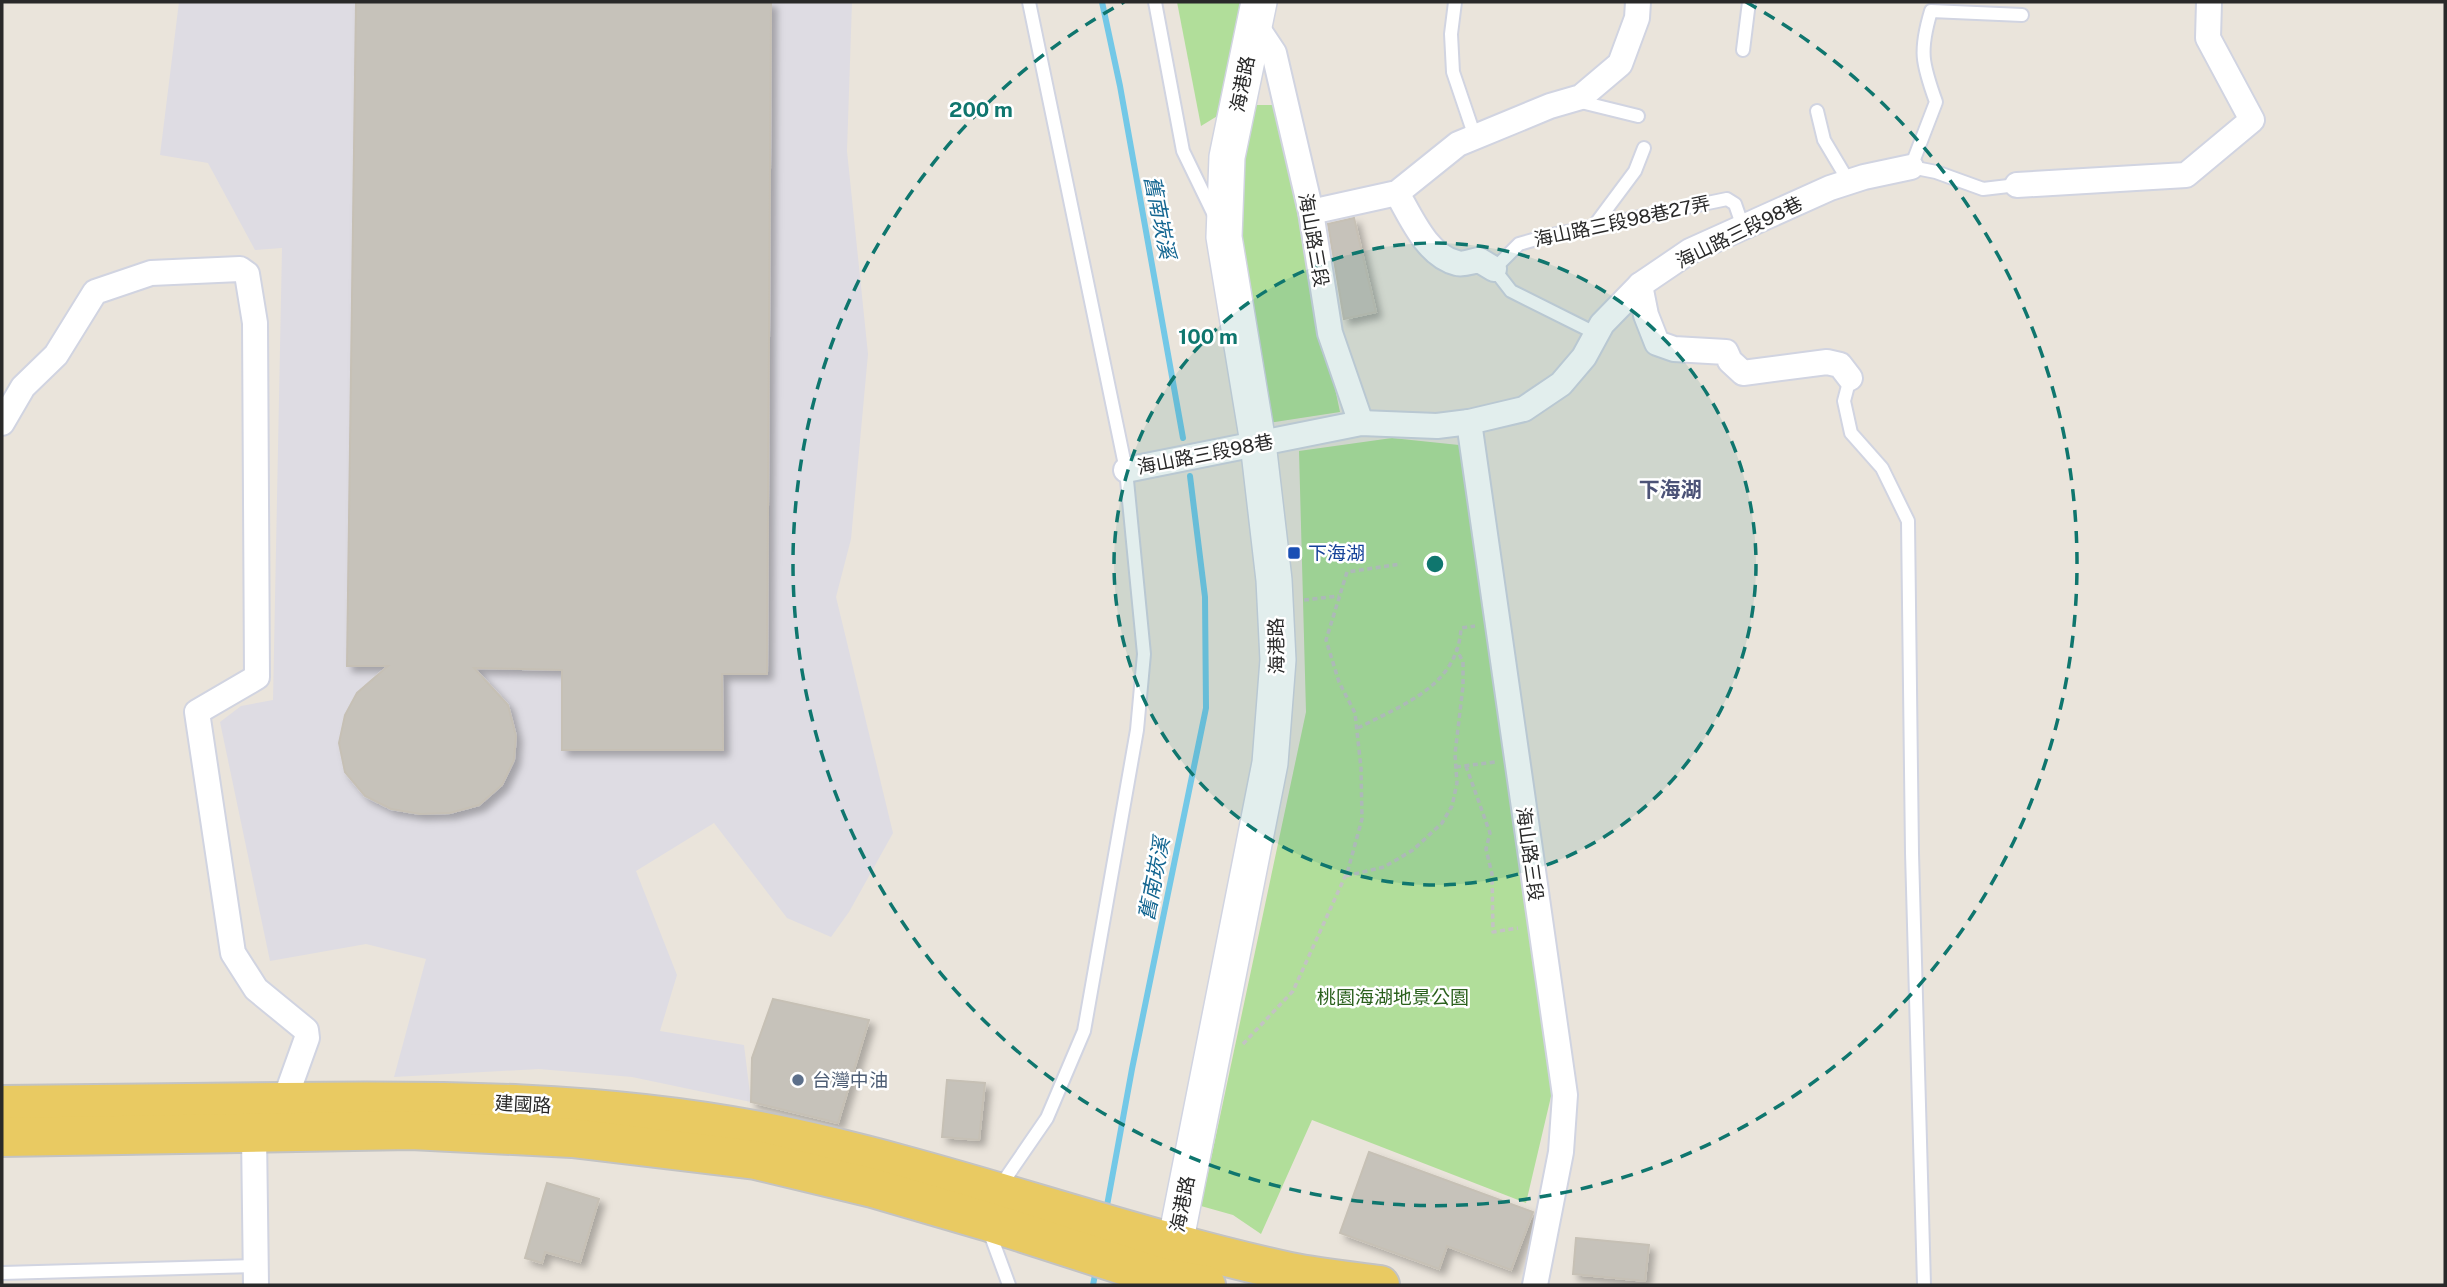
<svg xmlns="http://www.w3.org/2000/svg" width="2447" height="1287" font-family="'Public Sans','Noto Sans TC',sans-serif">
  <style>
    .industrial { fill: #dedce3 }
    .green { fill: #b1de9a }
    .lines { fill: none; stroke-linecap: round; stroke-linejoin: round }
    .stream { stroke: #73c8e7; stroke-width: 6 }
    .building { fill: #c6c2ba; stroke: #c6c0b5; stroke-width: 2; filter: url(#shadow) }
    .lane-casing { stroke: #d1d4e1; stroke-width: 16 }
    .street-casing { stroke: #d1d4e1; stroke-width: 28 }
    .secondary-casing { stroke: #d1d4e1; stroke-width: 38 }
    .primary-casing { stroke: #c3c3c3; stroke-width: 42 }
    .path { stroke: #c3c3c3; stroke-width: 3.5; stroke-dasharray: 5 3.5; stroke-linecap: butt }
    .lane { stroke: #fff; stroke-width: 12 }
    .street { stroke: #fff; stroke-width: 24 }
    .secondary { stroke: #fff; stroke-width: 35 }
    .primary { stroke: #e9ca62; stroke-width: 38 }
    .ring { fill: none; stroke: #0f766e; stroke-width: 3.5; stroke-dasharray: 12 9 }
    .transit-dot { fill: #1a4fb4; stroke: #fff; stroke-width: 2.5 }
    .service-dot { fill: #5c6f8a; stroke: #fff; stroke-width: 2.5 }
    .labels { text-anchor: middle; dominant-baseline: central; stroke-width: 5; stroke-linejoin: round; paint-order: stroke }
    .street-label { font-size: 19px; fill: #292929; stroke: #fff }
    .transit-label { font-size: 19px; fill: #164399; stroke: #fff; text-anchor: start }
    .park-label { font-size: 19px; fill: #2b611d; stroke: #fff }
    .service-label { font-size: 19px; fill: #4e5e75; stroke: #fff; text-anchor: start }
    .water-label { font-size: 21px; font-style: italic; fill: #146691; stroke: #fff }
    .neighbourhood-label { font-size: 21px; font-weight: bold; fill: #4c5377; stroke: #fff }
    .centre { fill: #0f766e; stroke: #fff; stroke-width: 3.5 }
    .ring-label { font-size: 21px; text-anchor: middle; font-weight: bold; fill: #0f766e; stroke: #fff; stroke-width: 5; stroke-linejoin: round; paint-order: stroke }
  </style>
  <defs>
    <filter id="shadow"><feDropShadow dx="5.5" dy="5.5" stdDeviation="3.5" flood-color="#0004"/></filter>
  </defs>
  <rect width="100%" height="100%" fill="#eae4db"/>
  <!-- industrial -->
  <polygon class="industrial" points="179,2 852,2 847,151 868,354 851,539 836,597 893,833 849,912 831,937 787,918 714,823 636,871 677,975 660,1031 744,1045 751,1102 632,1077 539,1069 394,1077 426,959 366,944 270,961 220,722 241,706 273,700 282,248 255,250 208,163 160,155"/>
  <!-- green -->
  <g class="green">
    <polygon points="1177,2 1245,2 1219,115 1201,126"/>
    <polygon points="1255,105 1275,105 1340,412 1269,423 1233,222"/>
    <polygon points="1392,438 1459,445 1553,1088 1526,1203 1312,1120 1261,1234 1233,1215 1201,1206 1306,712 1299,451"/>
  </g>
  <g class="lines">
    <!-- stream -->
    <g class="stream">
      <polyline points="1102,2 1120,86 1183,438"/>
      <polyline points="1106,1211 1132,1069 1206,708 1205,597 1190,476"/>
      <polyline points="1093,1285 1096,1270"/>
    </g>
  </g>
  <!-- building -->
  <g class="building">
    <polygon points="356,2 771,2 767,674 722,674 723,750 562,750 562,670 474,668 508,705 516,736 514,760 502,785 479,805 450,813 420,814 391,809 365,796 345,772 339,743 345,715 357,693 388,666 347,666"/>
    <polygon points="1354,218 1376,312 1344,319 1328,224"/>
    <polygon points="773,999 869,1020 838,1123 751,1102 752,1058"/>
    <polygon points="947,1080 985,1083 979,1140 942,1137"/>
    <polygon points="1369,1152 1533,1212 1511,1270 1447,1246 1439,1269 1340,1233"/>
    <polygon points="547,1183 599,1199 580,1262 545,1252 542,1263 525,1258"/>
    <polygon points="1576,1238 1649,1245 1645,1281 1573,1274"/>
  </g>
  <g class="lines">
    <defs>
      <g id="lane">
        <polyline points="1155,2 1183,151 1215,217"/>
        <polyline points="1455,2 1451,34 1453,72 1475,137"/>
        <polyline points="1743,50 1749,2"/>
        <polyline points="1577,101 1638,116"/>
        <polyline points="1817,111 1824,140 1849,182"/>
        <path d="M2017,185L1983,189L1936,172L1911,167L1936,102C1922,63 1919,51 1931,11L2022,15"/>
        <polyline points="1594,226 1635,171 1644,148"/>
        <polyline points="1597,334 1511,291 1494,269 1519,244 1547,236 1727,199 1735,204 1743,227"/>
        <polyline points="1850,378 1844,401 1851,433 1882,468 1908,521 1912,853 1924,1285"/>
        <polyline points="999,1188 1047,1118 1084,1031 1137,730 1144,654 1126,470 1029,2"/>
        <polyline points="988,1228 1009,1285"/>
        <polyline points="2,1273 255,1266"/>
      </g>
      <g id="street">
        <polyline points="1254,23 1274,53 1311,212 1330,333 1361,423"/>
        <polyline points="2017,185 2186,175 2252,120 2208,38 2209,2"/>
        <path d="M1397,193C1411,217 1427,256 1457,263C1463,265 1472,261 1479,260L1494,269"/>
        <polyline points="1311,212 1397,193 1458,144 1550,106 1581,97 1620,64 1637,18 1638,2"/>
        <polyline points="1640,285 1646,315 1657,343 1674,349 1726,352 1730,361 1743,373 1827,362 1840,365 1850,378"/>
        <polyline points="1469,422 1565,1095 1561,1152 1535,1285"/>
        <polyline points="2,423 23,387 56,355 95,292 151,273 240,269 247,274 255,323 257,677 197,712 233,953 256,989 306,1030 307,1038 284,1102"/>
        <polyline points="1126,470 1361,423 1437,426 1469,422 1524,409 1561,384 1584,357 1602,324 1640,285 1690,251 1830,188 1864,177 1911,167"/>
        <polyline points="254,1134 256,1285"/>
      </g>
      <polyline id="secondary" points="1165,1271 1175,1244 1270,763 1278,660 1274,580 1258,443 1224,237 1227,157 1259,2"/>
      <g id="primary">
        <path d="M2,1105C96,1104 189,1103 283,1102C443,1100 602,1101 759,1131C939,1166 1111,1233 1290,1272C1319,1278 1350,1281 1380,1285"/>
        <polyline points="2,1137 411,1130 572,1138 756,1160 873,1188 986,1221 1163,1278 1206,1285"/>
      </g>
    </defs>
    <!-- lane casing -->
    <use href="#lane" class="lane-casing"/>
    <!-- street casing -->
    <use href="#street" class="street-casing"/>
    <!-- secondary casing -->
    <use href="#secondary" class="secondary-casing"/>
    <!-- primary casing -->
    <use href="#primary" class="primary-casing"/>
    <!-- path -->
    <g class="path">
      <polyline points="1304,600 1339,596"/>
      <path d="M1358,728C1402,705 1458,686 1461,628L1475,626"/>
      <polyline points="1466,766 1490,833 1486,849 1492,874 1493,932 1518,928"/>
      <polyline points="1456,767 1495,762"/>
      <polyline points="1346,876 1384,867 1413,850 1442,823 1452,806 1457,783 1455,754 1463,686 1463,662 1456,648"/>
      <polyline points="1243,1044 1293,991 1348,870 1362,819 1361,768 1355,713 1339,682 1326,640 1347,572 1401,564"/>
    </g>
    <!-- lane -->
    <use href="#lane" class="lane"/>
    <!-- street -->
    <use href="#street" class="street"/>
    <!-- secondary -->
    <use href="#secondary" class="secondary"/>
    <!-- primary -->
    <use href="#primary" class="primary"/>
  </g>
  <!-- distance rings -->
  <circle cx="1435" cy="564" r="321" fill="#0f766e" fill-opacity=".12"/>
  <g class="ring">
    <circle cx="1435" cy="564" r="321"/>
    <path d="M1746 2A642 642 0 1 1 1124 2"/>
  </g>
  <!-- markers -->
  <rect class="transit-dot" x="1287" y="546" width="14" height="14" rx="3.5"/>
  <circle class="service-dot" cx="798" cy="1080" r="7"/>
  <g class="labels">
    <!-- street labels -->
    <g class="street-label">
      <text transform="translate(1242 84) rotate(-79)">海港路</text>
      <text transform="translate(1622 221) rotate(-12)">海山路三段98巷27弄</text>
      <text transform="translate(1739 232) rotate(-26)">海山路三段98巷</text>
      <text transform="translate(1314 240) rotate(80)">海山路三段</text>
      <text transform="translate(1205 454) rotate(-11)">海山路三段98巷</text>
      <text transform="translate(1276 646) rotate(-91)">海港路</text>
      <text transform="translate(1530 854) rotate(82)">海山路三段</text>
      <text transform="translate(523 1104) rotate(3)">建國路</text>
      <text transform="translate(1182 1204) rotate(-79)">海港路</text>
    </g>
    <!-- transit labels -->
    <g class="transit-label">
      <text x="1308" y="553">下海湖</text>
    </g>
    <!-- park labels -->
    <g class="park-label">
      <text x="1393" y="997">桃園海湖地景公園</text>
    </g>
    <!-- service labels -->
    <g class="service-label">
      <text x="812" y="1080">台灣中油</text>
    </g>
    <!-- water labels -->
    <g class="water-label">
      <text transform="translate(1160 217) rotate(79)">舊南崁溪</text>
      <text transform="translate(1154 879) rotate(-79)">舊南崁溪</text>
    </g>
    <!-- neighbourhood labels -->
    <g class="neighbourhood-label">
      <text x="1670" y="489">下海湖</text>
    </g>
  </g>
  <circle cx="1435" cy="564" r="10" class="centre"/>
  <g class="ring-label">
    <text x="981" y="117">200 m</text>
    <text x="1208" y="344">100 m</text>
  </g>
  <!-- border -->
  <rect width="2447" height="1287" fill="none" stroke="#292929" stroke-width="7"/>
</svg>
